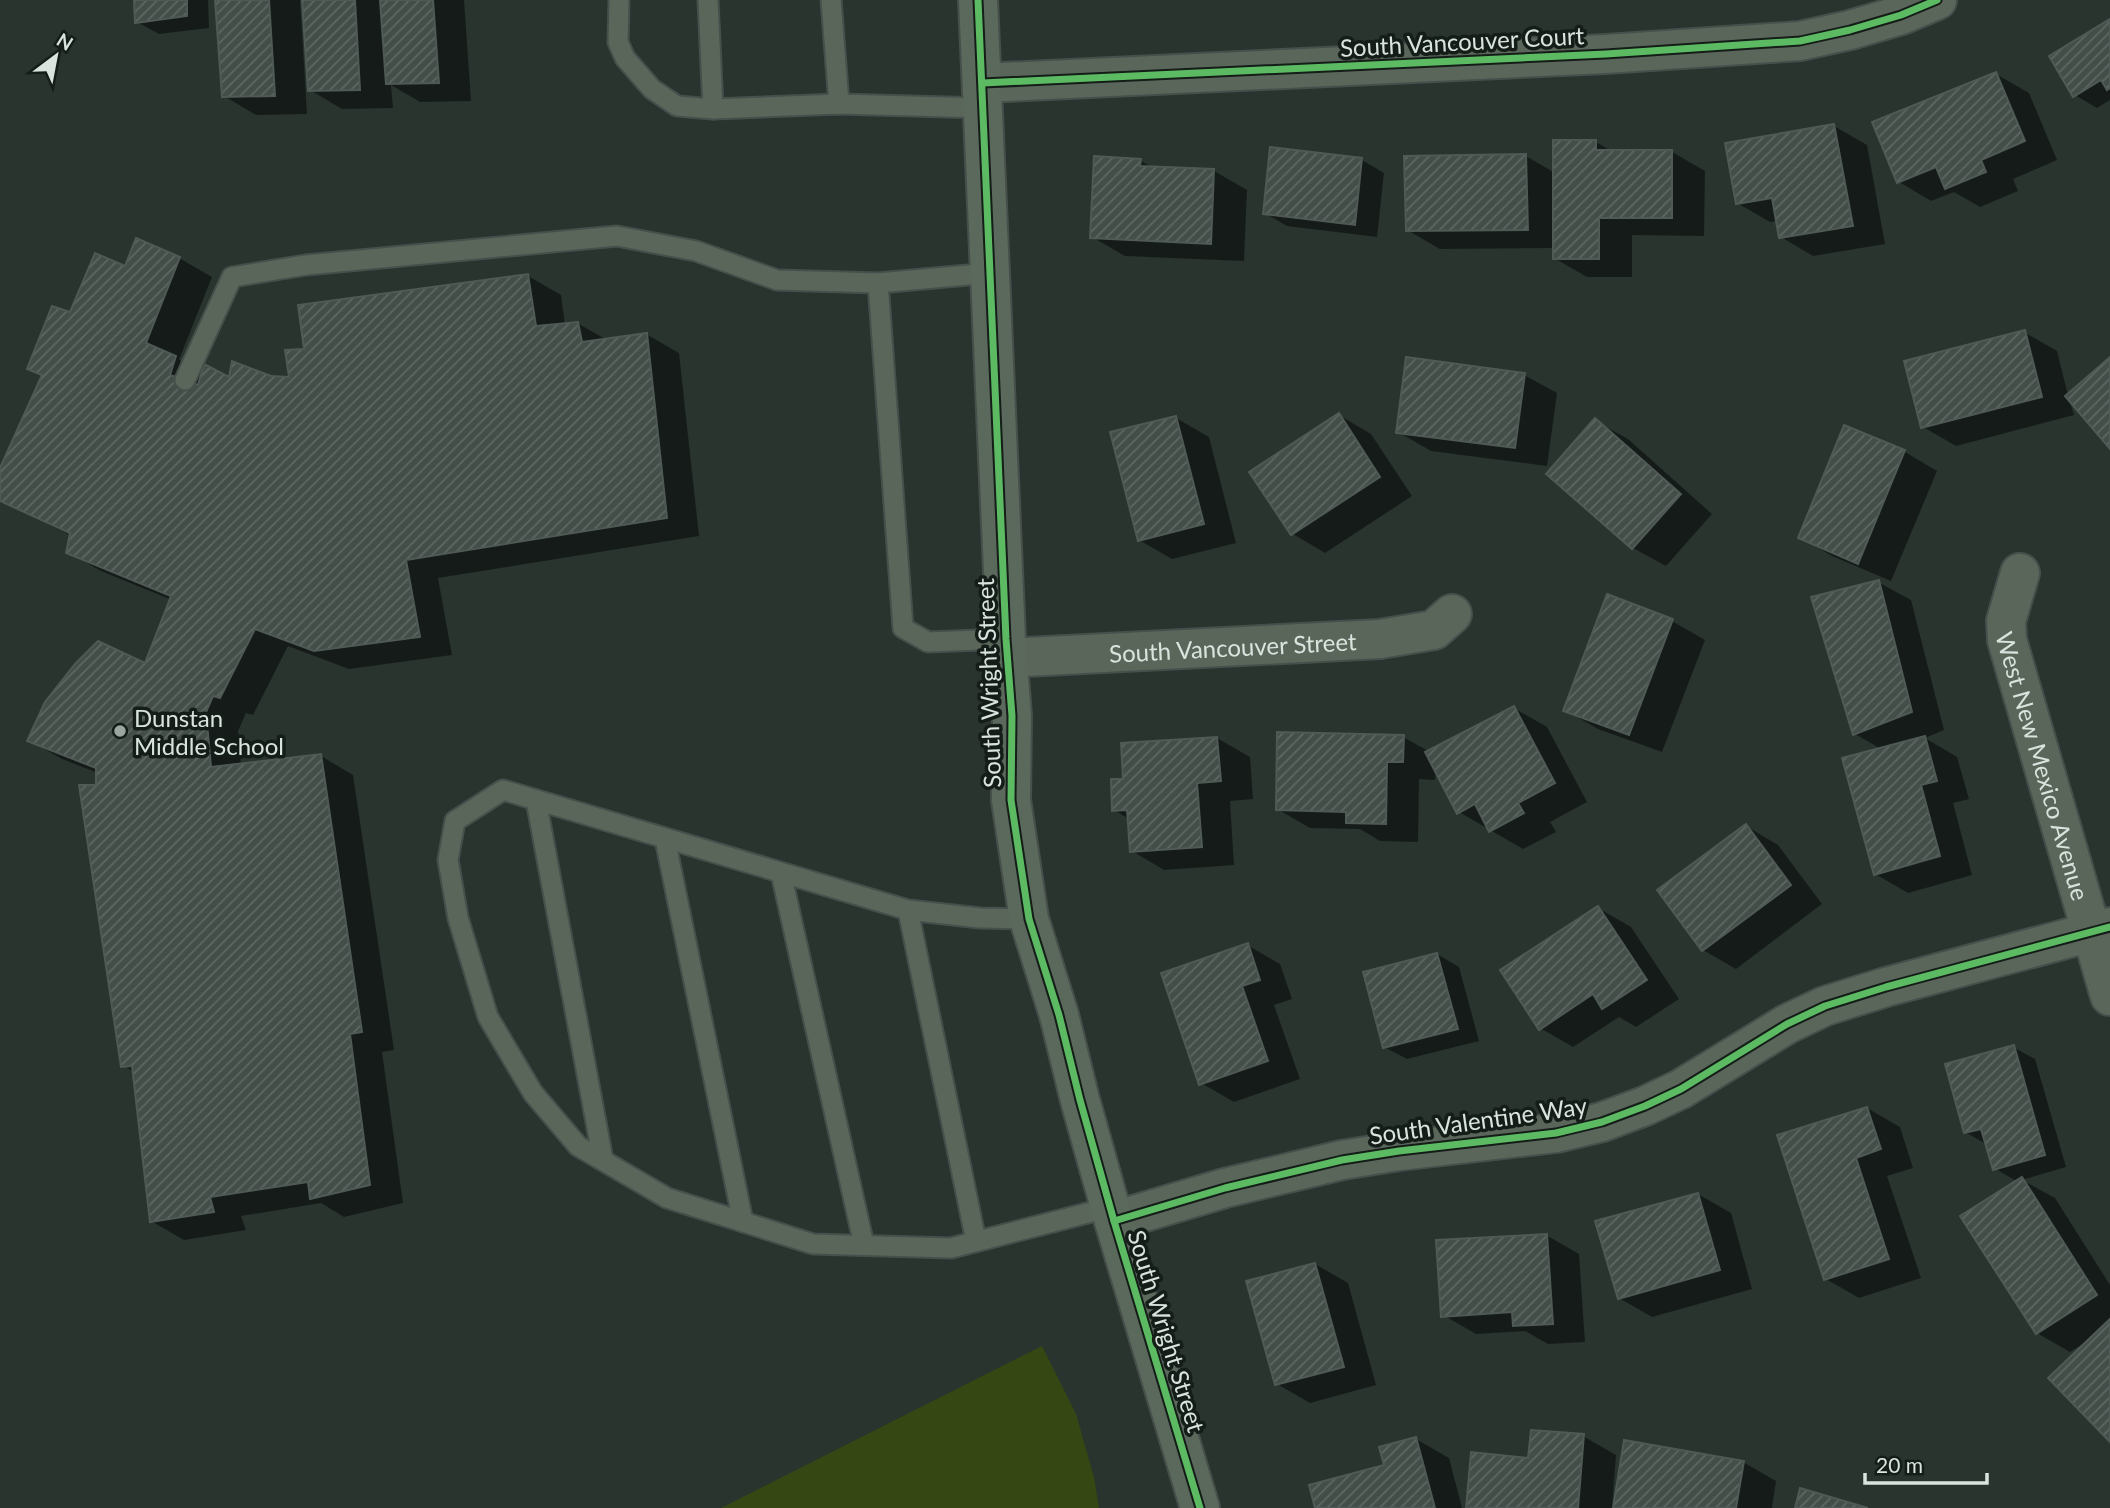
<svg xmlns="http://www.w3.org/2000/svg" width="2110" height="1508" font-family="Lato,sans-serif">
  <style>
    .grass { fill: #354712 }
    .shadow { fill: #0007 }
    .building { fill: url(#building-hatch); stroke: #4f5955; stroke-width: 2 }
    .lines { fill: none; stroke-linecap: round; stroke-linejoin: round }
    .lane-casing { stroke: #464f4b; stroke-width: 23 }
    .street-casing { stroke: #464f4b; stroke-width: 42 }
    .secondary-casing { stroke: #464f4b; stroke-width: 42 }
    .lane { stroke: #5b665b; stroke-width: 19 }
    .street { stroke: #5b665b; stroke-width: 38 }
    .secondary { stroke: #5a695b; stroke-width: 38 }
    .cycleway-casing { stroke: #151d19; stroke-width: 11 }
    .cycleway { stroke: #5cba63; stroke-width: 7 }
    .poi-dot { fill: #9ba6a0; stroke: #151d19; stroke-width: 2.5 }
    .labels { text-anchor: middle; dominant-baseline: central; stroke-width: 7; stroke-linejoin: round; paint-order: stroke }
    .street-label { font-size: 24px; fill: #d8e4dd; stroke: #151d19 }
    .poi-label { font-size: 24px; fill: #d8e4dd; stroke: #151d19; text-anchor: start }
  </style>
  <defs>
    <pattern id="building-hatch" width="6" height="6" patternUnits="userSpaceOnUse" patternTransform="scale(1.75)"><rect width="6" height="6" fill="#444e49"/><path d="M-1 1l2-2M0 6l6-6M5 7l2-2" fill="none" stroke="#5e6763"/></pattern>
  </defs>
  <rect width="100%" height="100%" fill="#29342f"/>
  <!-- grass -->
  <polygon class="grass" points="1042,1346 1076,1414 1094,1477 1099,1508 721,1508"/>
  <!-- shadow -->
  <g class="shadow">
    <polygon points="136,0 208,0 209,28 159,34 137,22"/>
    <polygon points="217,0 300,0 307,114 256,115 224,96"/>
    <polygon points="303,0 464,0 471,101 420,102 391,85 393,108 342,109 310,90"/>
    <polygon points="2110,21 2110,100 2097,108 2075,95"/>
    <polygon points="1996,74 2029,93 2057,160 2013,179 2018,191 1980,207 1954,192 1931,201 1899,182"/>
    <polygon points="1834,126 1867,145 1885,244 1813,256 1781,237 1778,221 1770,222 1737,203"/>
    <polygon points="1596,142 1613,152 1672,152 1705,171 1704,236 1632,235 1632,277 1587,277 1554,258 1554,248 1440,249 1407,230 1526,156 1555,173"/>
    <polygon points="1272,149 1362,160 1384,173 1377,237 1287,226 1265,213"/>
    <polygon points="1141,161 1154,168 1214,171 1247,190 1244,261 1125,256 1092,237"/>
    <polygon points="179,258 212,277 179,360 203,373 230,380 291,379 305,351 528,276 561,295 565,325 577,323 607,340 646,334 679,353 699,536 438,578 452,655 349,669 288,646 253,715 246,713 238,731 241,765 321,756 353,775 394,1050 382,1052 403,1203 344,1217 321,1203 241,1216 246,1230 184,1240 151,1221 134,1072 123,1065 98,773 62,759 29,740 146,665 172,600 101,571 68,552 72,536 0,500 0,472 43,376 29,368 71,314 126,268"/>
    <polygon points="2024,332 2057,351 2068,395 2110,359 2110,446 2069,399 2074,415 1956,446 1923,427"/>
    <polygon points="1524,375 1557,393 1547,466 1431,451 1398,432"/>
    <polygon points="1339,415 1371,434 1412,496 1325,553 1293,534"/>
    <polygon points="1176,418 1209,437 1236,543 1172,559 1139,540"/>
    <polygon points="1595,421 1628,439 1712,514 1666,566 1633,548"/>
    <polygon points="1845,427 1905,452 1937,471 1891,581 1832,556 1800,537"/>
    <polygon points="1878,582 1911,600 1944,730 1925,738 1957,757 1969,799 1953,803 1972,875 1908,893 1875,874 1881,749 1855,734"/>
    <polygon points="1672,621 1705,640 1662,752 1598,729 1565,710"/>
    <polygon points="1514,708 1547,727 1587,802 1550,822 1556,832 1523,849 1459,812 1436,769 1435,780 1419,779 1418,842 1380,841 1360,829 1310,828 1277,809 1403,737 1430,752"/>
    <polygon points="1217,738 1250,757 1253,799 1230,801 1234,865 1164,870 1132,851 1129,819 1114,810 1125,780"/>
    <polygon points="1746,826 1778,845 1822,904 1736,969 1703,950"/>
    <polygon points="1598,908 1631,927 1679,999 1636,1027 1619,1017 1573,1047 1540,1028"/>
    <polygon points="1247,945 1280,964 1292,999 1274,1005 1300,1079 1234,1102 1201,1083"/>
    <polygon points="1437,954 1459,967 1479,1041 1407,1059 1384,1047"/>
    <polygon points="2013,1047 2035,1059 2066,1167 2022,1180 2055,1198 2110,1285 2110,1439 2088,1342 2087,1341 2070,1352 2037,1333 2018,1182 1994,1168 1986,1144 1965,1132"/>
    <polygon points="1867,1108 1900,1127 1913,1168 1887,1176 1921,1278 1859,1298 1826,1279"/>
    <polygon points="1698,1194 1731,1213 1752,1289 1652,1317 1619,1298"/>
    <polygon points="1546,1235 1579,1254 1585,1342 1548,1344 1525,1331 1476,1334 1443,1315"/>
    <polygon points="1315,1264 1348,1283 1376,1385 1310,1403 1277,1384"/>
    <polygon points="1583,1436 1616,1455 1612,1508 1468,1508 1530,1460"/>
    <polygon points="1416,1439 1449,1458 1462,1508 1317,1508 1386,1466"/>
    <polygon points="1743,1462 1776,1481 1772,1508 1615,1508"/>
  </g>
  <!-- building -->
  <g class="building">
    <polygon points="134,0 187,0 187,16 135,23"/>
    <polygon points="215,0 269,0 275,96 222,97"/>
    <polygon points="302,0 355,0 360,90 308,91"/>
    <polygon points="380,0 433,0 439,83 386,84"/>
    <polygon points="2110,19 2110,88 2107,90 2101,80 2073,97 2049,56"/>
    <polygon points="1996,72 2025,141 1981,160 1986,172 1945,189 1936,167 1897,183 1872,122"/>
    <polygon points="1834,124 1853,226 1779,238 1772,198 1736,204 1725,143"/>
    <polygon points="1553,140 1596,140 1596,150 1672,150 1672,218 1599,218 1599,259 1553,259"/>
    <polygon points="1270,147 1362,158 1355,225 1263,214"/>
    <polygon points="1526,154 1528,230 1406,231 1404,156"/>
    <polygon points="1094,156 1141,159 1140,166 1214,169 1211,244 1090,238"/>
    <polygon points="136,238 180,257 146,343 176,356 170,375 198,385 204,364 229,377 232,361 271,376 289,377 285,350 304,349 298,305 528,274 536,326 578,322 582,342 647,333 667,518 406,560 420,637 314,651 255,629 220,698 213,696 206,712 211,767 321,754 362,1032 350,1034 370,1185 310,1199 308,1182 210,1197 214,1212 150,1222 132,1066 121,1067 79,785 96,785 96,768 27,741 45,702 75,664 98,641 145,663 171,596 66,553 70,533 0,501 0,468 42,375 27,369 52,306 70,312 95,253 125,266"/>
    <polygon points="2025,330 2042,397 1921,428 1904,361"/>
    <polygon points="1406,357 1525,373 1515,448 1396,433"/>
    <polygon points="2110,357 2110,449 2065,396"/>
    <polygon points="1339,413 1380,477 1291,535 1249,472"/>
    <polygon points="1176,416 1204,524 1138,541 1110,432"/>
    <polygon points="1595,418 1681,494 1632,549 1546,474"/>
    <polygon points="1844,425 1905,450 1858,564 1798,538"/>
    <polygon points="1879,580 1912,712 1853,735 1811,597"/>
    <polygon points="1607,594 1673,619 1629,735 1563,711"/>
    <polygon points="1514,706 1555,783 1518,803 1524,813 1489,832 1475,804 1457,814 1425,752"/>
    <polygon points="1277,732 1404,735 1403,762 1387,762 1386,824 1346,823 1346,812 1276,810"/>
    <polygon points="1925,736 1937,781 1921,785 1940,856 1874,875 1842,758"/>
    <polygon points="1217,737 1221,781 1197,783 1202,847 1130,852 1127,810 1112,811 1111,779 1123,779 1121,743"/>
    <polygon points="1746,824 1791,885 1702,951 1657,890"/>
    <polygon points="1598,906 1647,980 1602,1009 1593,994 1539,1030 1500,970"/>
    <polygon points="1248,943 1260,980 1242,986 1268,1061 1199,1085 1161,973"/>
    <polygon points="1437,953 1458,1029 1383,1048 1363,972"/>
    <polygon points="2014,1045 2045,1155 1993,1170 1981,1129 1964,1133 1945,1064"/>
    <polygon points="1867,1107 1881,1149 1856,1158 1889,1259 1824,1280 1777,1135"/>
    <polygon points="2022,1177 2097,1295 2036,1334 1960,1216"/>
    <polygon points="1698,1193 1720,1270 1618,1299 1595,1221"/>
    <polygon points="1547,1234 1553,1324 1513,1326 1512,1312 1441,1317 1436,1240"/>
    <polygon points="1315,1263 1344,1367 1275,1385 1246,1281"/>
    <polygon points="2110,1319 2110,1442 2048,1378"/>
    <polygon points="1531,1430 1584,1434 1578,1508 1466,1508 1471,1452 1528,1458"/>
    <polygon points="1416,1437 1435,1508 1315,1508 1309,1485 1384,1465 1379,1447"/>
    <polygon points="1624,1440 1744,1461 1736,1508 1613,1508"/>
    <polygon points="1800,1488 1868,1508 1795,1508"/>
  </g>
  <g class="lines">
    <defs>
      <g id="lane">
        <polyline points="619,0 618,42 625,58 652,89 677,106 713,109 839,104 984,108"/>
        <polyline points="708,0 713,109"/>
        <polyline points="831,0 839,104"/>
        <polyline points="991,273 878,283 903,628 928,642 1006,639"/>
        <polyline points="185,380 232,277 306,265 617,236 696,251 777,280 878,283"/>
        <polyline points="536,800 603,1160"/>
        <polyline points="665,839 743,1222"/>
        <polyline points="781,873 864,1245"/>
        <polyline points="908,910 976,1241"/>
        <polyline points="1029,919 980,918 908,910 503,790 455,821 448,860 458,918 488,1017 533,1093 578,1146 667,1198 813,1244 951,1248 1111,1207"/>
      </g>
      <g id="street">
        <polyline points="983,83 1606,54 1800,41 1850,30 1901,15 1937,0"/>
        <path id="s1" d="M2020,573L2006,621L2007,640L2110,996"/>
        <path id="s2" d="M1007,658L1380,639L1434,630L1452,614"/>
        <polyline points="1114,1221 1225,1188 1342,1160 1399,1151 1556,1133 1602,1122 1645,1106 1681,1089 1787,1024 1825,1006 1886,987 2110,927"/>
      </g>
      <polyline id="secondary" points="978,0 1006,639 1012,716 1011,800 1029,919 1059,1015 1080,1100 1114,1221 1200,1508"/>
    </defs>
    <!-- lane casing -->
    <use href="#lane" class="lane-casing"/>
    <!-- street casing -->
    <use href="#street" class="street-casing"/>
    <!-- secondary casing -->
    <use href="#secondary" class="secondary-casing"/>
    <!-- lane -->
    <use href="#lane" class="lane"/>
    <!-- street -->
    <use href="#street" class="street"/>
    <!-- secondary -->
    <use href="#secondary" class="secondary"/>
    <defs>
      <g id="cycleway">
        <polyline points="978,0 1006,639 1012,716 1011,800 1029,919 1059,1015 1080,1100 1114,1221 1200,1508"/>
        <polyline points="983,83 1606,54 1800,41 1850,30 1901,15 1937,0"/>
        <polyline points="1114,1221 1225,1188 1342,1160 1399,1151 1556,1133 1602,1122 1645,1106 1681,1089 1787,1024 1825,1006 1886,987 2110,927"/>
      </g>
    </defs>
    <!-- cycleway casing -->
    <use href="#cycleway" class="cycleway-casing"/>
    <!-- cycleway -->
    <use href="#cycleway" class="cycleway"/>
  </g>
  <!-- markers -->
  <circle class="poi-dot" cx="120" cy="731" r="7"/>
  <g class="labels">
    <!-- street labels -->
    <g class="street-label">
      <text transform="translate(1462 41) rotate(-3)">South Vancouver Court</text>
      <text stroke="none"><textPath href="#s2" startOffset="226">South Vancouver Street</textPath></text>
      <text transform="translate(988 683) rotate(-92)">South Wright Street</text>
      <text stroke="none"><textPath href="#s1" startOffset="200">West New Mexico Avenue</textPath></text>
      <text transform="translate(1478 1120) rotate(-8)">South Valentine Way</text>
      <text transform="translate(1167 1331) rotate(73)">South Wright Street</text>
    </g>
    <!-- poi labels -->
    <g class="poi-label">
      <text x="134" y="717">Dunstan<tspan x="134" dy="28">Middle School</tspan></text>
    </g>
  </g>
  <!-- north arrow -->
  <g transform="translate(56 56) rotate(32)" stroke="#151d19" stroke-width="5" paint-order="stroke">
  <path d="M0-5L12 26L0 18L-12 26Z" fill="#d8e4dd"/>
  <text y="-10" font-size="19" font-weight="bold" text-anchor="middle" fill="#d8e4dd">N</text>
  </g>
  <!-- scale -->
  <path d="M1865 1473v10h122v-10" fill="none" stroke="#d8e4dd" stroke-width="3.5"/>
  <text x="1876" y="1473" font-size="21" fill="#d8e4dd" stroke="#151d19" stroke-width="5" paint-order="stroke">20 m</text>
</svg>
